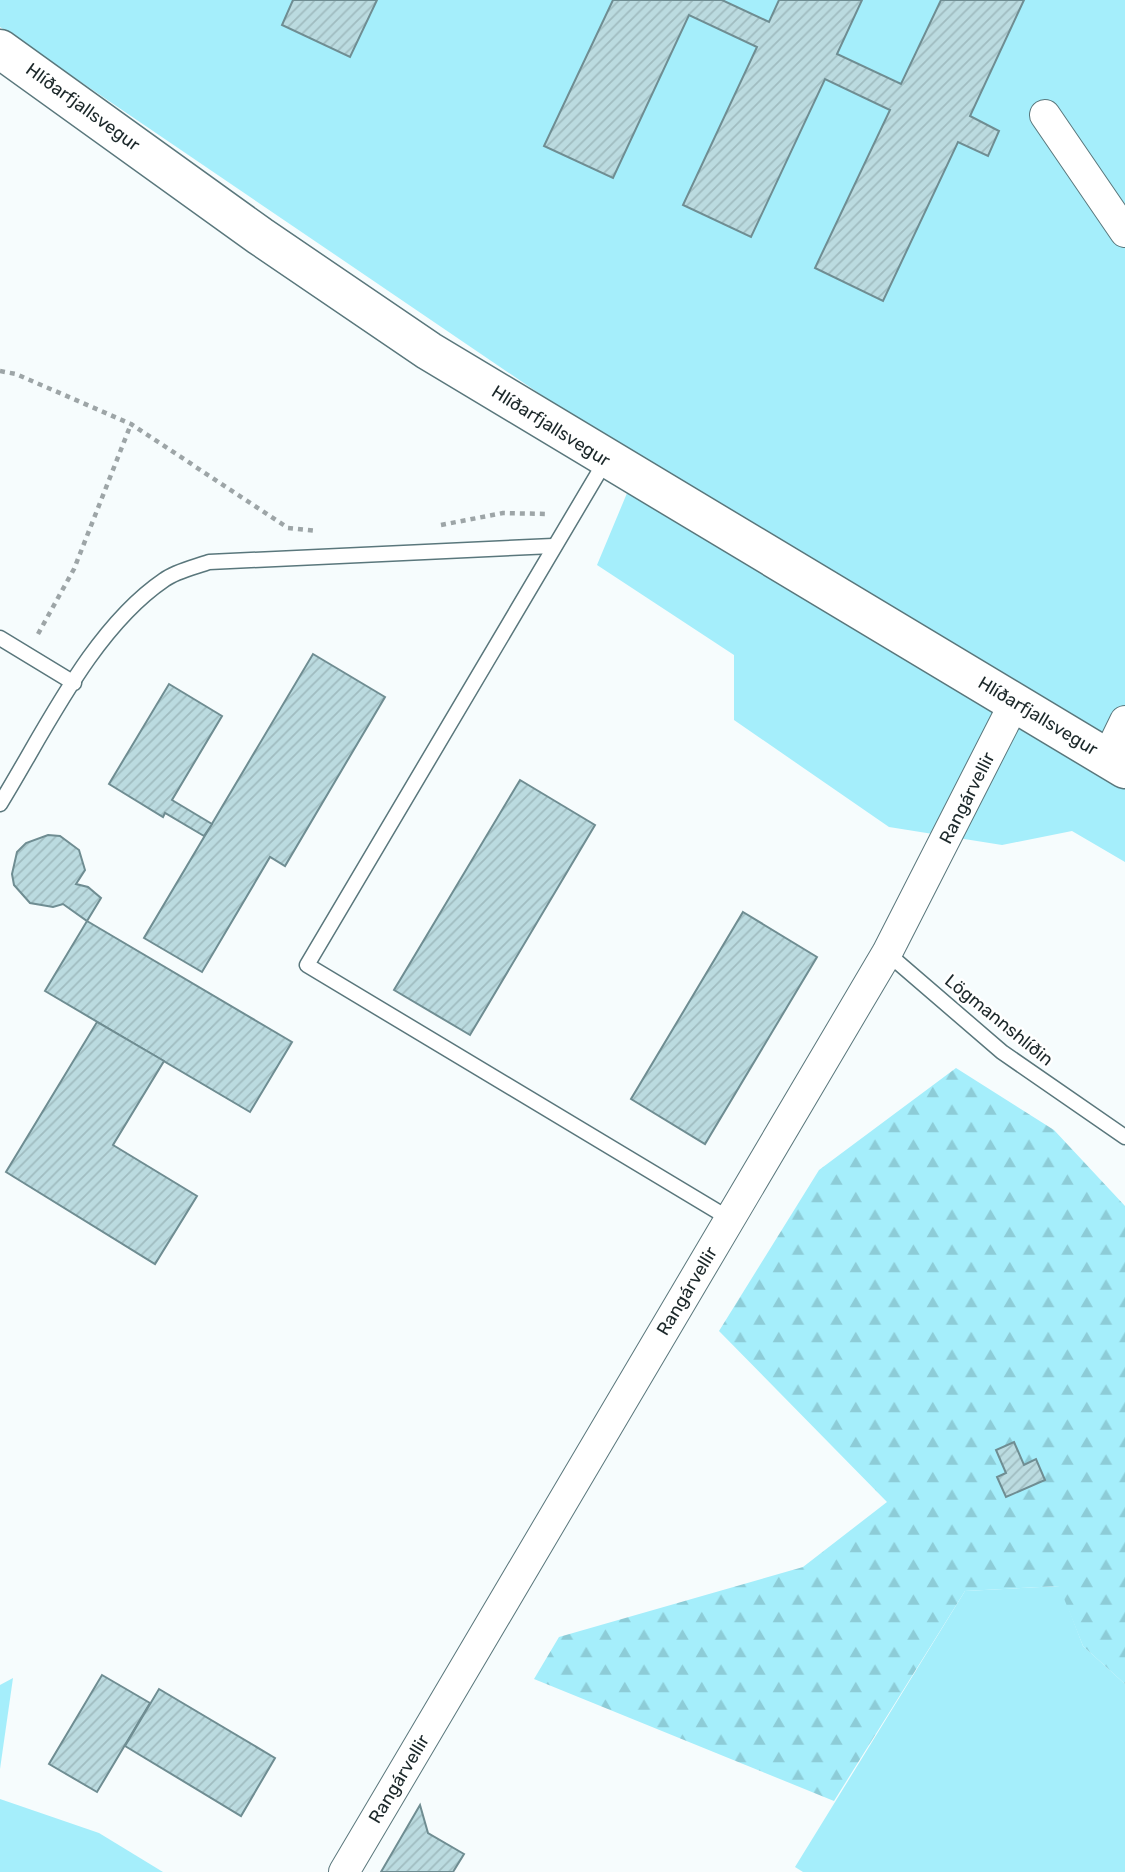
<svg xmlns="http://www.w3.org/2000/svg" width="1125" height="1872" font-family="Rubik,sans-serif">
  <style>
    .grass { fill: #a5eefb }
    .forest { fill: url(#forest-firs) }
    .building { fill: url(#building-hatch); stroke: #6f8d92; stroke-width: 2 }
    .lines { fill: none; stroke-linecap: round; stroke-linejoin: round }
    .service-casing { stroke: #5a777c; stroke-width: 17 }
    .minor-casing { stroke: #5a777c; stroke-width: 32 }
    .secondary-casing { stroke: #5a777c; stroke-width: 41 }
    .path { stroke: #9da5a7; stroke-width: 4.5; stroke-dasharray: 5 5; stroke-linecap: butt }
    .service { stroke: #fff; stroke-width: 14 }
    .minor { stroke: #fff; stroke-width: 30 }
    .secondary { stroke: #fff; stroke-width: 38 }
    .labels { text-anchor: middle; dominant-baseline: central; stroke-width: 5; stroke-linejoin: round; paint-order: stroke }
    .street-label { font-size: 18px; fill: #1c282a; stroke: #fff }
  </style>
  <defs>
    <pattern id="forest-firs" width="22" height="20" patternUnits="userSpaceOnUse" patternTransform="scale(1.75)"><rect width="22" height="20" fill="#a5eefb"/><path d="M5 1l3.5 6h-7zM16 11l3.5 6h-7z" fill="#8dccd7"/></pattern>
    <pattern id="building-hatch" width="6" height="6" patternUnits="userSpaceOnUse" patternTransform="scale(1.75)"><rect width="6" height="6" fill="#bbdbe0"/><path d="M-1 1l2-2M0 6l6-6M5 7l2-2" fill="none" stroke="#a0bcc0"/></pattern>
  </defs>
  <rect width="100%" height="100%" fill="#f6fcfd"/>
  <!-- grass -->
  <g class="grass">
    <polygon points="0,0 1125,0 1125,862 1072,831 1002,845 889,827 734,720 734,655 597,565 640,462 0,27"/>
    <polygon points="1060,1586 1083,1646 1125,1684 1125,1872 803,1872 795,1867 965,1591"/>
    <polygon points="13,1678 0,1769 0,1685"/>
    <polygon points="0,1799 99,1833 163,1872 0,1872"/>
  </g>
  <!-- forest -->
  <polygon class="forest" points="956,1068 1054,1130 1125,1206 1125,1684 1083,1646 1059,1586 965,1591 834,1801 534,1679 559,1637 803,1567 887,1502 719,1331 819,1170"/>
  <!-- building -->
  <g class="building">
    <polygon points="293,0 377,0 350,57 282,25"/>
    <polygon points="613,0 722,0 769,22 779,0 862,0 837,54 901,84 941,0 1024,0 970,116 999,131 988,156 958,142 883,301 815,268 890,110 825,79 751,237 683,205 757,47 689,15 613,178 544,146"/>
    <polygon points="313,654 385,697 285,866 270,857 202,972 144,938"/>
    <polygon points="169,684 222,716 172,800 212,824 204,836 165,813 163,817 109,784"/>
    <polygon points="520,780 595,825 470,1035 394,990"/>
    <polygon points="48,835 60,836 79,850 85,870 76,884 88,887 101,898 87,921 63,904 53,907 30,903 14,885 12,874 17,852 26,843"/>
    <polygon points="743,912 817,957 705,1144 631,1099"/>
    <polygon points="87,921 292,1042 250,1112 45,991"/>
    <polygon points="97,1022 164,1061 113,1145 197,1196 155,1264 6,1172"/>
    <polygon points="1014,1442 1024,1465 1036,1459 1045,1480 1006,1497 997,1477 1006,1473 996,1450"/>
    <polygon points="102,1675 150,1703 97,1792 49,1764"/>
    <polygon points="159,1689 275,1758 241,1816 125,1746"/>
    <polygon points="420,1805 428,1833 464,1854 453,1872 381,1872"/>
  </g>
  <g class="lines">
    <defs>
      <g id="service">
        <polyline points="606,460 307,965 730,1219"/>
        <polyline points="0,638 74,683"/>
        <path d="M0,804C45,731 92,629 164,580C176,571 195,567 209,562L553,546"/>
        <polyline points="887,953 1002,1052 1125,1137"/>
      </g>
      <g id="minor">
        <polyline points="1045,115 1125,232"/>
        <polyline points="1107,758 1125,721"/>
        <polyline points="344,1872 887,953 1015,702"/>
      </g>
      <polyline id="secondary" points="0,49 260,236 429,351 1125,769"/>
    </defs>
    <!-- service casing -->
    <use href="#service" class="service-casing"/>
    <!-- minor casing -->
    <use href="#minor" class="minor-casing"/>
    <!-- secondary casing -->
    <use href="#secondary" class="secondary-casing"/>
    <!-- path -->
    <g class="path">
      <polyline points="0,371 16,374 131,424 288,528 317,531"/>
      <polyline points="441,525 503,513 547,514"/>
      <polyline points="38,634 74,569 131,424"/>
    </g>
    <!-- service -->
    <use href="#service" class="service"/>
    <!-- minor -->
    <use href="#minor" class="minor"/>
    <!-- secondary -->
    <use href="#secondary" class="secondary"/>
  </g>
  <g class="labels">
    <!-- street labels -->
    <g class="street-label">
      <text transform="translate(83 107) rotate(36)">Hlíðarfjallsvegur</text>
      <text transform="translate(551 426) rotate(32)">Hlíðarfjallsvegur</text>
      <text transform="translate(1038 716) rotate(31)">Hlíðarfjallsvegur</text>
      <text transform="translate(967 798) rotate(-63)">Rangárvellir</text>
      <text transform="translate(999 1020) rotate(39)">Lögmannshlíðin</text>
      <text transform="translate(687 1291) rotate(-59)">Rangárvellir</text>
      <text transform="translate(399 1779) rotate(-59)">Rangárvellir</text>
    </g>
  </g>
</svg>
